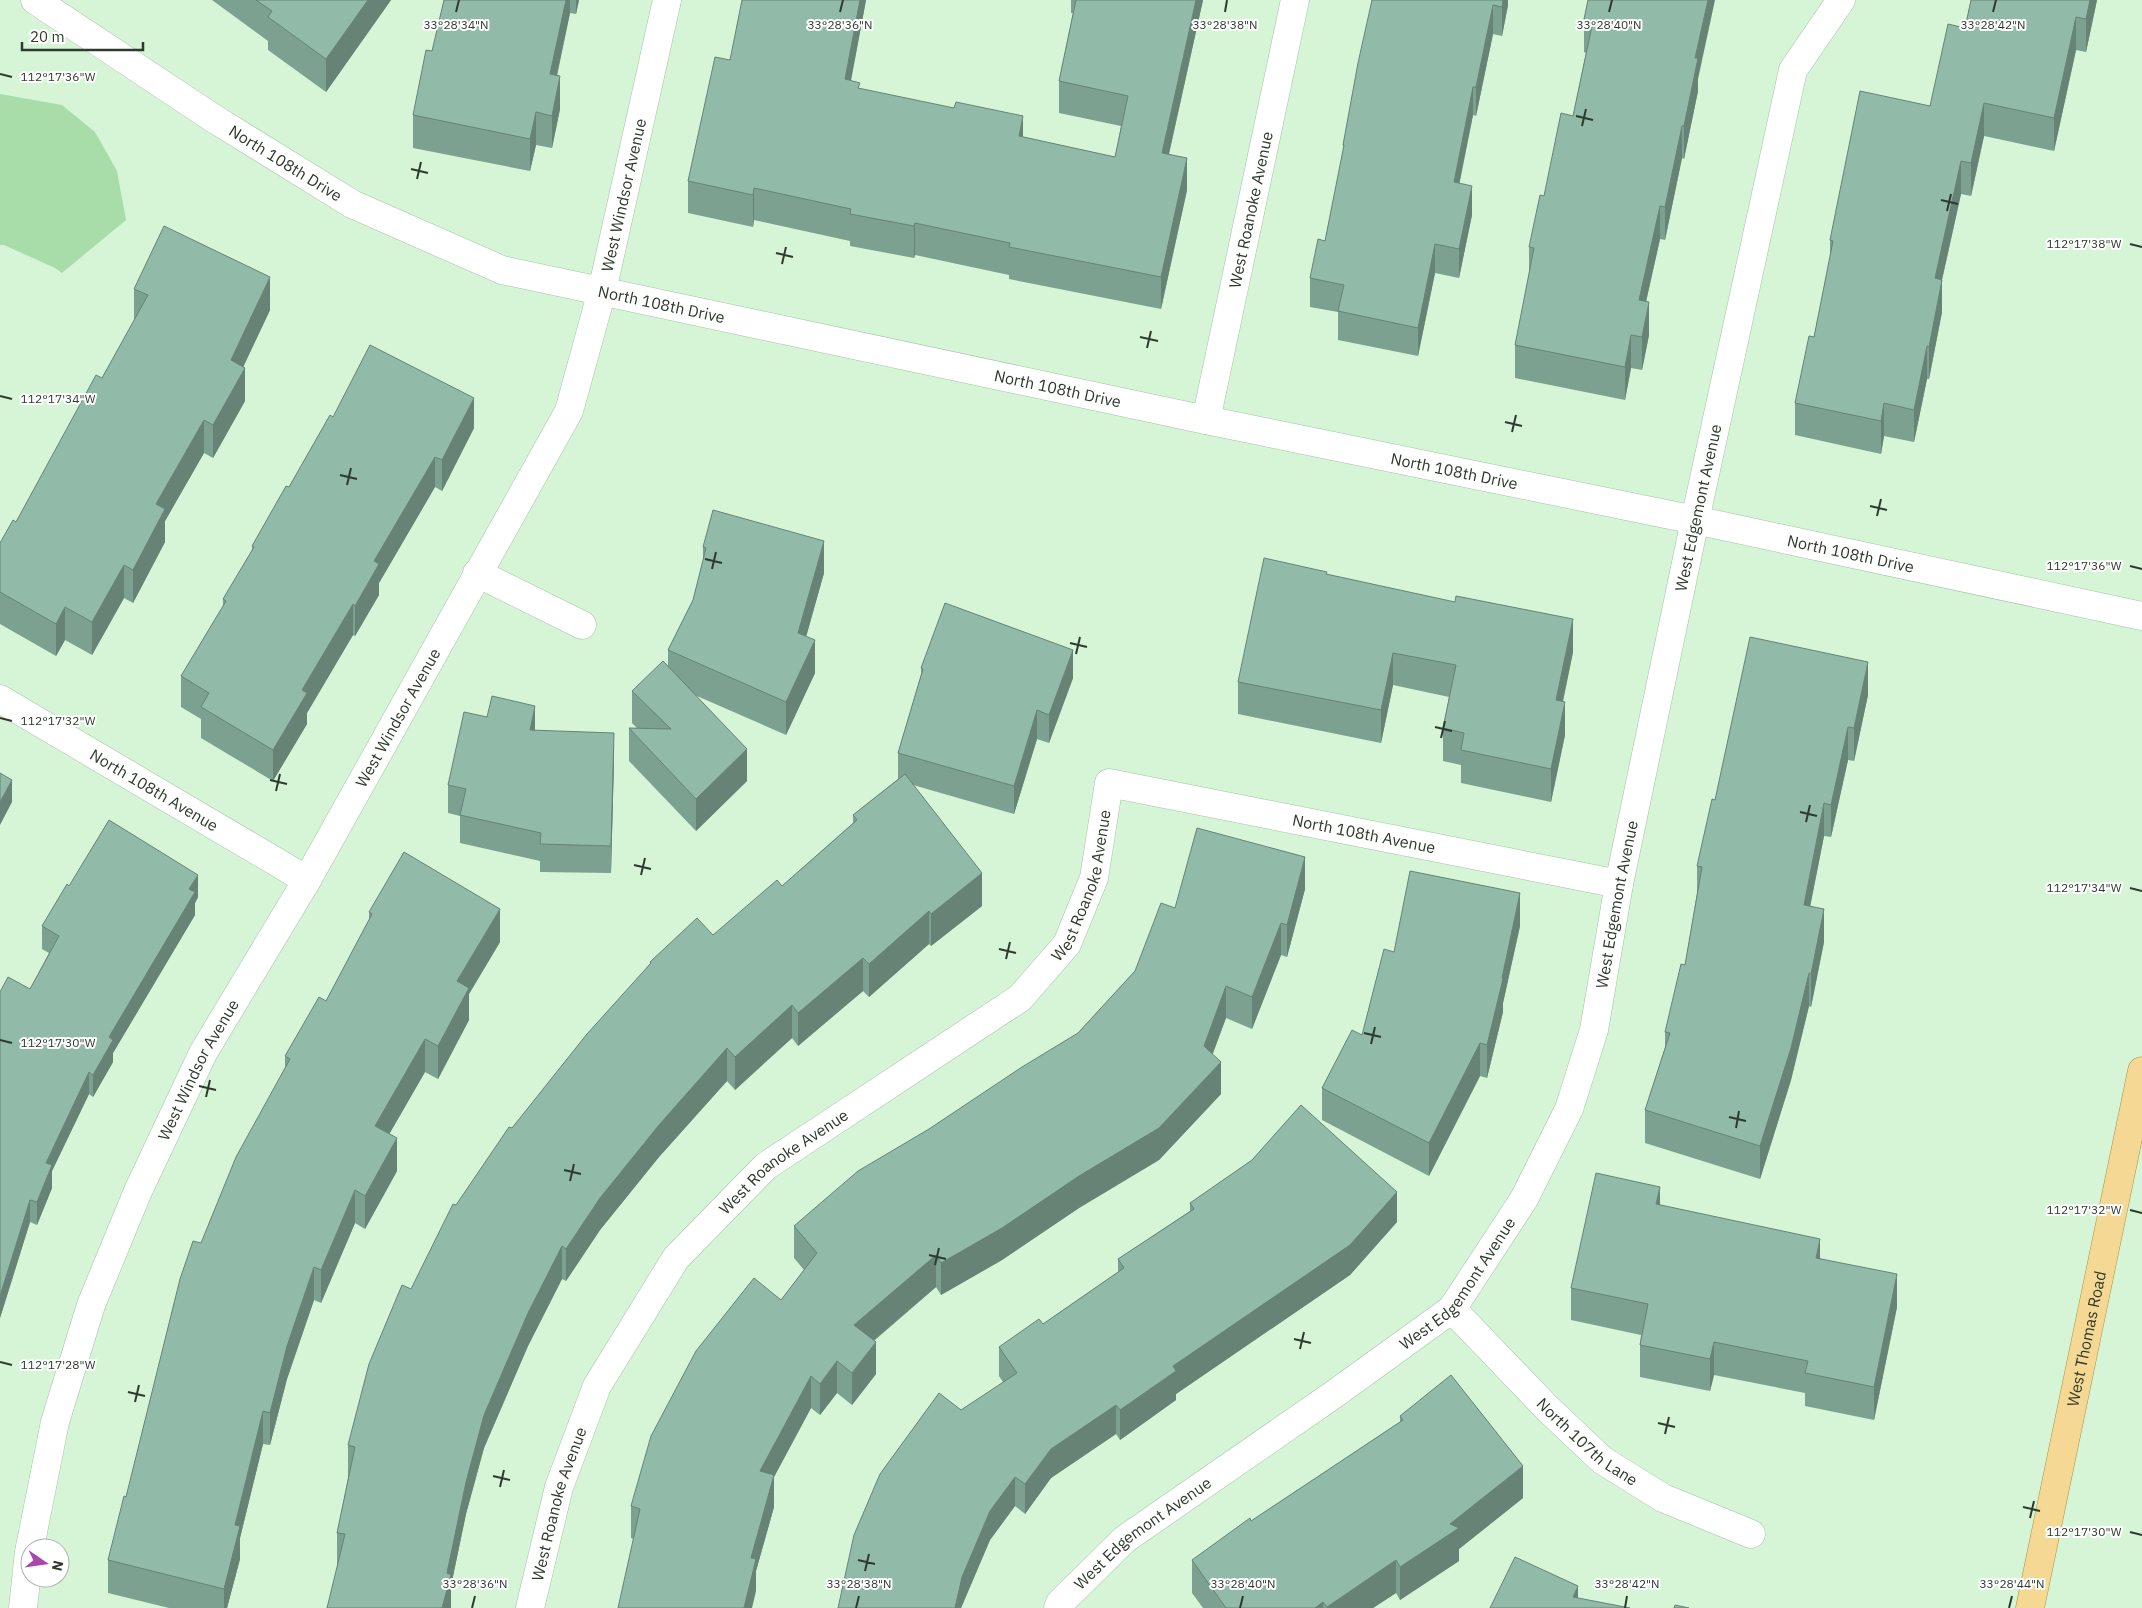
<svg xmlns="http://www.w3.org/2000/svg" width="2142" height="1608" font-family="'IBM Plex Sans',sans-serif">
  <style>
    .green { fill: #a8ddaa }
    .lines { fill: none; stroke-linecap: round; stroke-linejoin: round }
    .minor-casing { stroke: #a4c2a5; stroke-width: 29 }
    .major-casing { stroke: #ab9041; stroke-width: 29 }
    .minor { stroke: #fff; stroke-width: 28 }
    .major { stroke: #f5d893; stroke-width: 28 }
    .wall { fill: #7da190 }
    .shaded-wall { fill: #668376 }
    .building { fill: #91bba8; stroke: #668376 }
    .ticks { fill: none; stroke: #2e3a2e; stroke-width: 2 }
    .labels { text-anchor: middle; dominant-baseline: central; stroke-width: 4; stroke-linejoin: round; paint-order: stroke }
    .street-label { font-size: 16px; fill: #2e3a2e; stroke: #fff }
    .ticks-label { font-size: 12px; text-anchor: middle; fill: #2e3a2e; stroke: #fff; stroke-width: 4; stroke-linejoin: round; paint-order: stroke }
  </style>
  <rect width="100%" height="100%" fill="#d5f5d6"/>
  <!-- green -->
  <polygon class="green" points="0,94 62,105 95,132 117,171 126,220 62,273 55,268 4,245 0,245"/>
  <g class="lines">
    <defs>
      <g id="minor">
        <path id="s1" d="M35,0L213,118L352,204L502,270L1206,420L1695,520L2142,616"/>
        <path id="s2" d="M1206,420L1295,0"/>
        <polyline points="477,573 582,625"/>
        <path id="s3" d="M0,699L307,880"/>
        <path id="s4" d="M1452,1309L1547,1408L1602,1460L1663,1498L1751,1534"/>
        <path id="s5" d="M23,1608L29,1552L55,1422L91,1305L138,1191L203,1053L307,880L569,411L602,291L667,0"/>
        <path id="s6" d="M530,1608L559,1487L597,1386L676,1258L766,1166L1020,998L1067,944L1094,878L1109,783L1619,884"/>
        <path id="s7" d="M1058,1608L1060,1603L1125,1539L1333,1395L1452,1309L1524,1199L1569,1109L1594,1030L1619,884L1695,520L1793,70L1841,0"/>
      </g>
      <g id="major">
        <path id="s8" d="M2030,1608L2142,1071"/>
      </g>
    </defs>
    <!-- minor casing -->
    <use href="#minor" class="minor-casing"/>
    <!-- major casing -->
    <use href="#major" class="major-casing"/>
    <!-- minor -->
    <use href="#minor" class="minor"/>
    <!-- major -->
    <use href="#major" class="major"/>
  </g>
  <!-- wall -->
  <g class="wall">
    <polygon points="212,0 391,0 326,92 268,50 268,41"/>
    <polygon points="444,0 579,0 576,14 570,13 557,76 560,109 552,148 536,145 530,171 413,148 413,115 432,51"/>
    <polygon points="866,0 851,81 860,89 1023,137 1115,157 1121,126 1059,113 1059,81 1073,13 1071,13 1071,0 1203,0 1169,154 1187,190 1161,309 1009,279 1009,275 915,255 914,258 850,246 850,241 754,220 753,227 688,213 688,181 730,60"/>
    <polygon points="1372,0 1508,0 1508,5 1502,36 1493,34 1476,116 1473,115 1459,183 1472,215 1459,278 1435,273 1418,356 1338,340 1338,312 1310,307 1310,278 1325,241 1343,153 1343,145"/>
    <polygon points="1588,0 1698,79 1698,91 1684,159 1682,158 1665,240 1660,239 1646,302 1649,335 1642,370 1631,368 1625,400 1515,378 1515,345 1529,276 1529,247 1544,196 1573,116 1586,53 1584,52 1584,19"/>
    <polygon points="1971,0 2097,0 2086,52 2076,50 2054,151 1984,136 1971,196 1961,194 1942,280 1942,312 1929,379 1927,379 1914,442 1884,436 1881,454 1795,435 1795,403 1814,337 1830,258 1830,240 1930,106 1965,28"/>
    <polygon points="134,289 270,310 243,367 245,401 213,458 204,453 165,521 165,542 133,603 124,598 92,655 65,640 56,656 0,624 0,543 16,522 102,378 134,321"/>
    <polygon points="333,417 474,428 442,491 435,487 379,583 379,595 355,636 353,635 307,713 307,724 273,781 201,738 201,719 181,707 181,676 223,606 223,599 252,551 252,546"/>
    <polygon points="703,547 824,573 806,636 815,673 786,735 697,696 747,781 696,831 629,761 629,728 637,728 632,723 632,691 668,665 668,650 693,600 703,561"/>
    <polygon points="1327,574 1573,652 1563,702 1565,735 1551,802 1461,783 1461,765 1443,761 1443,728 1449,697 1393,685 1381,743 1238,714 1238,682"/>
    <polygon points="921,668 1073,678 1049,743 1037,739 1014,814 913,785 982,906 931,946 929,944 869,997 863,991 798,1046 792,1038 735,1090 727,1081 659,1157 600,1230 566,1281 562,1279 528,1346 484,1448 466,1514 451,1586 451,1608 327,1608 338,1566 337,1565 337,1533 348,1478 348,1445 411,1289 456,1205 512,1128 650,964 650,962 713,935 782,886 853,823 853,815 898,779 898,753 921,675"/>
    <polygon points="1868,695 1854,761 1848,760 1831,837 1824,836 1810,906 1824,942 1811,1007 1809,1006 1791,1080 1760,1179 1645,1143 1645,1110 1665,1048 1665,1032 1685,965 1697,893 1697,866 1715,800"/>
    <polygon points="535,731 614,760 611,873 540,872 540,861 460,843 460,816 448,813 448,785"/>
    <polygon points="69,886 198,897 195,903 195,915 113,1053 113,1062 93,1097 89,1094 52,1171 52,1188 37,1225 30,1222 0,1318 0,992 30,989 49,953 42,949 42,926"/>
    <polygon points="1305,889 1287,957 1281,955 1252,1029 1226,1018 1212,1054 1221,1094 1159,1160 1079,1208 1002,1260 941,1295 936,1287 874,1341 876,1374 852,1405 837,1393 820,1415 811,1408 774,1477 774,1507 756,1571 756,1591 631,1538 631,1506 781,1300 804,1270 794,1258 794,1226 929,1129 1078,1033 1135,971 1175,908"/>
    <polygon points="369,912 500,942 469,994 469,1020 438,1079 425,1072 389,1134 397,1171 365,1229 355,1223 321,1303 314,1300 287,1379 270,1445 263,1444 240,1538 240,1559 227,1608 169,1608 108,1593 108,1560 201,1243 285,1068 285,1056 326,1001 369,920"/>
    <polygon points="1520,926 1503,1003 1503,1012 1487,1078 1480,1076 1429,1176 1322,1120 1322,1088 1362,1035 1394,952"/>
    <polygon points="1190,1203 1397,1222 1350,1275 1176,1394 1176,1400 1120,1440 1116,1434 1051,1478 1025,1514 1015,1506 990,1540 961,1608 838,1608 1003,1382 999,1376 999,1347 1043,1324 1118,1272 1118,1259 1190,1211"/>
    <polygon points="1660,1205 1820,1258 1897,1307 1874,1420 1805,1406 1805,1393 1714,1375 1710,1391 1640,1377 1640,1345 1641,1335 1571,1320 1571,1288"/>
    <polygon points="1400,1416 1523,1498 1459,1549 1459,1561 1400,1600 1396,1593 1373,1608 1203,1608 1192,1593 1192,1560 1400,1422"/>
  </g>
  <!-- shaded-wall -->
  <g class="shaded-wall">
    <polygon points="368,0 391,0 326,92 326,59"/>
    <polygon points="566,0 570,0 570,13 550,107 550,74"/>
    <polygon points="576,0 579,0 576,14"/>
    <polygon points="860,0 866,0 845,111 845,79"/>
    <polygon points="1196,0 1203,0 1162,185 1162,153"/>
    <polygon points="1503,0 1508,0 1508,5 1502,36 1502,7"/>
    <polygon points="1708,0 1715,0 1698,79 1698,91 1684,159 1684,126 1695,58"/>
    <polygon points="2090,0 2097,0 2086,52 2086,19"/>
    <polygon points="1493,5 1493,34 1476,116 1476,87"/>
    <polygon points="2076,17 2076,50 2054,151 2054,118"/>
    <polygon points="560,76 560,109 552,148 552,116"/>
    <polygon points="1473,87 1473,115 1454,211 1454,182"/>
    <polygon points="1984,103 1984,136 1971,196 1971,163"/>
    <polygon points="536,112 536,145 530,171 530,139"/>
    <polygon points="1023,116 1023,148 1019,136"/>
    <polygon points="1682,126 1682,158 1665,240 1665,207"/>
    <polygon points="1187,158 1187,190 1161,309 1161,277"/>
    <polygon points="1961,161 1961,194 1935,311 1935,278"/>
    <polygon points="1472,186 1472,215 1459,278 1459,249"/>
    <polygon points="754,188 754,220 753,227 753,195"/>
    <polygon points="1660,206 1660,239 1639,333 1639,300"/>
    <polygon points="915,223 915,255 914,258 914,226"/>
    <polygon points="1435,244 1435,273 1418,356 1418,328"/>
    <polygon points="270,277 270,310 231,393 231,360"/>
    <polygon points="1942,280 1942,312 1929,379 1929,347"/>
    <polygon points="1649,302 1649,335 1642,370 1642,337"/>
    <polygon points="1631,335 1631,368 1625,400 1625,367"/>
    <polygon points="1927,346 1927,379 1914,442 1914,410"/>
    <polygon points="245,368 245,401 213,458 213,425"/>
    <polygon points="474,398 474,428 442,491 442,460"/>
    <polygon points="1884,403 1884,436 1881,454 1881,421"/>
    <polygon points="204,420 204,453 165,521 165,542 133,603 133,570 156,504"/>
    <polygon points="435,457 435,487 379,583 379,595 355,636 355,606 374,561"/>
    <polygon points="824,541 824,573 798,666 798,633"/>
    <polygon points="124,565 124,598 92,655 92,622"/>
    <polygon points="353,604 353,635 307,713 307,724 273,781 273,750 302,690"/>
    <polygon points="65,607 65,640 56,656 56,624"/>
    <polygon points="1573,619 1573,652 1556,733 1556,700"/>
    <polygon points="815,640 815,673 786,735 786,702"/>
    <polygon points="1073,650 1073,678 1049,743 1049,715"/>
    <polygon points="1393,653 1393,685 1381,743 1381,710"/>
    <polygon points="1868,662 1868,695 1854,761 1854,728"/>
    <polygon points="1565,702 1565,735 1551,802 1551,769"/>
    <polygon points="535,706 535,734 530,730"/>
    <polygon points="1037,710 1037,739 1014,814 1014,786"/>
    <polygon points="1848,727 1848,760 1831,837 1831,805"/>
    <polygon points="614,733 614,760 611,873 611,846"/>
    <polygon points="747,749 747,781 696,831 696,799"/>
    <polygon points="12,780 12,802 0,825 0,802"/>
    <polygon points="1824,803 1824,836 1804,938 1804,905"/>
    <polygon points="1305,857 1305,889 1287,957 1287,925"/>
    <polygon points="982,873 982,906 931,946 931,914"/>
    <polygon points="198,875 198,897 195,903 195,915 113,1053 113,1062 93,1097 93,1075 109,1037 189,889"/>
    <polygon points="1520,893 1520,926 1503,1003 1503,1012 1487,1078 1487,1045"/>
    <polygon points="500,909 500,942 469,994 469,1020 438,1079 438,1046 457,981"/>
    <polygon points="1824,909 1824,942 1811,1007 1811,974"/>
    <polygon points="929,911 929,944 869,997 869,964"/>
    <polygon points="1281,923 1281,955 1252,1029 1252,997"/>
    <polygon points="863,958 863,991 798,1046 798,1013"/>
    <polygon points="1809,973 1809,1006 1791,1080 1760,1179 1760,1146"/>
    <polygon points="1226,986 1226,1018 1204,1078 1204,1046"/>
    <polygon points="792,1005 792,1038 735,1090 735,1057"/>
    <polygon points="425,1039 425,1072 375,1159 375,1126"/>
    <polygon points="1480,1043 1480,1076 1429,1176 1429,1143"/>
    <polygon points="727,1048 727,1081 659,1157 600,1230 566,1281 566,1249 600,1198 659,1125"/>
    <polygon points="1221,1062 1221,1094 1159,1160 1079,1208 1002,1260 941,1295 941,1263"/>
    <polygon points="89,1072 89,1094 52,1171 52,1188 37,1225 37,1202 46,1163"/>
    <polygon points="397,1138 397,1171 365,1229 365,1196"/>
    <polygon points="1660,1187 1660,1220 1656,1204"/>
    <polygon points="355,1190 355,1223 321,1303 321,1270"/>
    <polygon points="1397,1192 1397,1222 1350,1275 1176,1394 1176,1400 1120,1440 1120,1410 1173,1366"/>
    <polygon points="30,1200 30,1222 0,1318 0,1296"/>
    <polygon points="1820,1239 1820,1272 1816,1258"/>
    <polygon points="562,1246 562,1279 528,1346 484,1448 466,1514 451,1586 451,1608 442,1608 447,1573 466,1482 484,1415 528,1313"/>
    <polygon points="936,1255 936,1287 854,1357 854,1325"/>
    <polygon points="314,1267 314,1300 287,1379 270,1445 270,1413 287,1346"/>
    <polygon points="1897,1274 1897,1307 1874,1420 1874,1387"/>
    <polygon points="876,1342 876,1374 852,1405 852,1373"/>
    <polygon points="1714,1342 1714,1375 1710,1391 1710,1359"/>
    <polygon points="837,1361 837,1393 820,1415 820,1384"/>
    <polygon points="811,1376 811,1408 774,1477 774,1507 756,1571 756,1591 752,1608 744,1608 760,1471"/>
    <polygon points="1116,1405 1116,1434 1051,1478 1025,1514 1025,1484 1051,1449"/>
    <polygon points="263,1411 263,1444 240,1538 240,1559 227,1608 224,1608 224,1589 235,1525"/>
    <polygon points="1523,1466 1523,1498 1459,1549 1459,1561 1400,1600 1400,1567 1450,1524"/>
    <polygon points="1015,1477 1015,1506 990,1540 961,1608 955,1608 962,1577 990,1511"/>
    <polygon points="1396,1560 1396,1593 1373,1608 1327,1608 1327,1607"/>
    <polygon points="1578,1586 1578,1608 1573,1597"/>
    <polygon points="1323,1602 1323,1608 1315,1608"/>
  </g>
  <!-- building -->
  <g class="building">
    <polygon points="256,0 368,0 326,59 268,17 272,11"/>
    <polygon points="444,0 566,0 550,74 560,76 552,116 536,112 530,139 413,115 426,50 432,51"/>
    <polygon points="742,0 860,0 845,79 860,83 858,88 954,108 956,102 1023,116 1019,136 1115,157 1128,96 1059,81 1076,0 1196,0 1162,153 1187,158 1161,277 1009,247 1010,243 915,223 914,226 850,214 851,209 754,188 753,195 688,181 715,57 730,60"/>
    <polygon points="1372,0 1503,0 1502,7 1493,5 1476,87 1473,87 1454,182 1472,186 1459,249 1435,244 1418,328 1338,311 1344,285 1310,278 1318,239 1325,241 1344,145 1343,145 1358,63"/>
    <polygon points="1588,0 1708,0 1695,58 1698,58 1684,126 1682,126 1665,207 1660,206 1639,300 1649,302 1642,337 1631,335 1625,367 1515,345 1534,248 1529,247 1540,195 1544,196 1561,113 1573,116 1593,21 1584,19"/>
    <polygon points="1971,0 2090,0 2086,19 2076,17 2054,118 1984,103 1971,163 1961,161 1935,278 1942,280 1929,347 1927,346 1914,410 1884,403 1881,421 1795,403 1809,336 1814,337 1833,241 1830,240 1860,91 1930,106 1948,24 1965,28"/>
    <polygon points="164,226 270,277 231,360 245,368 213,425 204,420 156,504 165,509 133,570 124,565 92,622 65,607 56,624 0,592 0,543 13,520 16,522 96,375 102,378 148,295 134,289"/>
    <polygon points="370,345 474,398 442,460 435,457 374,561 379,564 355,606 353,604 302,690 307,693 273,750 201,707 209,693 181,676 226,601 223,599 254,547 252,546 286,486 289,487 330,415 333,417"/>
    <polygon points="713,510 824,541 798,633 815,640 786,702 668,650 693,600 706,548 703,547"/>
    <polygon points="1264,558 1327,572 1326,574 1455,602 1456,596 1573,619 1556,700 1565,702 1551,769 1461,750 1464,733 1443,728 1456,665 1393,653 1381,710 1238,682"/>
    <polygon points="945,603 1073,650 1049,715 1037,710 1014,786 898,753 923,669 921,668"/>
    <polygon points="1750,637 1868,662 1854,728 1848,727 1831,805 1824,803 1804,905 1824,909 1811,974 1809,973 1791,1048 1760,1146 1645,1110 1670,1033 1665,1032 1681,964 1685,965 1702,867 1697,866 1712,799 1715,800"/>
    <polygon points="663,661 747,749 696,799 629,728 671,729 632,691"/>
    <polygon points="492,696 535,706 530,730 614,733 611,846 540,844 541,833 460,815 466,789 448,785 464,712 487,717"/>
    <polygon points="0,773 12,780 0,802"/>
    <polygon points="905,774 982,873 931,914 929,911 869,964 863,958 798,1013 792,1005 735,1057 727,1048 659,1125 600,1198 566,1249 562,1246 528,1313 484,1415 466,1482 447,1573 451,1575 442,1608 327,1608 345,1534 337,1533 355,1447 348,1445 369,1364 402,1285 411,1289 453,1204 456,1205 509,1127 512,1128 587,1034 651,963 650,962 697,918 713,935 777,880 782,886 857,820 853,815"/>
    <polygon points="109,820 198,875 189,889 195,892 109,1037 113,1040 93,1075 89,1072 46,1163 52,1165 37,1202 30,1200 0,1296 0,992 8,977 30,989 59,936 42,926 67,884 69,886"/>
    <polygon points="1197,828 1305,857 1287,925 1281,923 1252,997 1226,986 1204,1046 1221,1062 1159,1128 1079,1176 1002,1228 941,1263 936,1255 854,1325 876,1342 852,1373 837,1361 820,1384 811,1376 760,1471 774,1475 751,1558 756,1559 744,1608 618,1608 640,1509 631,1506 651,1436 696,1351 754,1278 781,1300 817,1253 794,1226 858,1171 929,1129 1022,1067 1078,1033 1135,971 1161,903 1175,908"/>
    <polygon points="404,852 500,909 457,981 469,988 438,1046 425,1039 375,1126 397,1138 365,1196 355,1190 321,1270 314,1267 287,1346 270,1413 263,1411 235,1525 240,1526 224,1589 108,1560 124,1496 126,1497 180,1279 193,1241 201,1243 236,1157 290,1059 285,1056 319,997 326,1001 372,914 369,912"/>
    <polygon points="1410,871 1520,893 1502,978 1503,979 1487,1045 1480,1043 1429,1143 1322,1088 1352,1030 1362,1035 1384,949 1394,952"/>
    <polygon points="1301,1105 1397,1192 1350,1245 1173,1366 1176,1371 1120,1410 1116,1405 1051,1449 1025,1484 1015,1477 990,1511 962,1577 955,1608 838,1608 854,1535 880,1474 939,1393 961,1410 1017,1373 999,1347 1039,1319 1043,1324 1124,1268 1118,1259 1194,1209 1190,1203 1252,1160"/>
    <polygon points="1596,1173 1660,1187 1656,1204 1820,1239 1816,1258 1897,1274 1874,1387 1805,1373 1808,1361 1714,1342 1710,1359 1640,1345 1648,1304 1571,1288"/>
    <polygon points="1451,1375 1523,1466 1450,1524 1459,1528 1400,1567 1396,1560 1327,1607 1323,1602 1315,1608 1226,1608 1192,1560 1250,1518 1251,1521 1403,1420 1400,1416"/>
    <polygon points="1515,1557 1578,1586 1573,1597 1630,1608 1490,1608"/>
    <polygon points="1675,1605 1689,1608 1674,1608"/>
  </g>
  <!-- ticks -->
  <path class="ticks" d="M456,12L459,0M840,12L843,0M1225,12L1227,0M1609,12L1612,0M1993,12L1996,0M0,74L12,77M1576,116L1593,120M1582,126L1586,109M411,169L428,173M417,179L421,162M1941,200L1958,204M1947,211L1951,194M2130,244L2142,247M776,253L793,257M782,264L786,247M1140,337L1158,341M1147,348L1151,331M0,396L12,399M1505,422L1522,426M1512,432L1516,415M340,475L357,479M347,485L351,468M1870,506L1887,510M1877,516L1881,499M705,559L722,563M2130,566L2142,569M712,569L716,552M1070,643L1087,647M1076,654L1080,637M0,718L12,721M1435,727L1452,731M1441,738L1445,721M270,780L287,784M276,791L280,774M1800,812L1817,816M1806,822L1810,805M634,865L651,869M641,875L645,858M2130,888L2142,891M999,949L1016,953M1006,959L1010,942M1364,1033L1381,1037M0,1040L12,1043M1371,1044L1375,1027M199,1086L216,1090M206,1097L210,1080M1729,1117L1746,1121M1736,1128L1739,1111M564,1170L581,1174M570,1181L574,1164M2130,1210L2142,1213M929,1255L946,1259M935,1265L939,1248M1294,1339L1311,1343M1300,1349L1304,1332M0,1362L12,1365M128,1392L145,1396M135,1402L139,1385M1658,1423L1675,1427M1665,1434L1669,1417M493,1476L510,1480M500,1487L504,1470M2023,1507L2040,1511M2030,1518L2034,1501M2130,1532L2142,1535M858,1560L875,1564M865,1571L869,1554M472,1608L475,1596M856,1608L859,1596M1240,1608L1243,1596M1625,1608L1627,1596M2009,1608L2012,1596"/>
  <g class="labels">
    <!-- street labels -->
    <g class="street-label">
      <text stroke="none"><textPath href="#s1" startOffset="299">North 108th Drive</textPath></text>
      <text stroke="none"><textPath href="#s5" startOffset="1549">West Windsor Avenue</textPath></text>
      <text stroke="none"><textPath href="#s2" startOffset="215">West Roanoke Avenue</textPath></text>
      <text stroke="none"><textPath href="#s1" startOffset="704">North 108th Drive</textPath></text>
      <text stroke="none"><textPath href="#s1" startOffset="1109">North 108th Drive</textPath></text>
      <text stroke="none"><textPath href="#s1" startOffset="1514">North 108th Drive</textPath></text>
      <text stroke="none"><textPath href="#s7" startOffset="1344">West Edgemont Avenue</textPath></text>
      <text stroke="none"><textPath href="#s1" startOffset="1919">North 108th Drive</textPath></text>
      <text stroke="none"><textPath href="#s5" startOffset="975">West Windsor Avenue</textPath></text>
      <text stroke="none"><textPath href="#s3" startOffset="179">North 108th Avenue</textPath></text>
      <text stroke="none"><textPath href="#s6" startOffset="1315">North 108th Avenue</textPath></text>
      <text stroke="none"><textPath href="#s6" startOffset="948">West Roanoke Avenue</textPath></text>
      <text stroke="none"><textPath href="#s7" startOffset="939">West Edgemont Avenue</textPath></text>
      <text stroke="none"><textPath href="#s5" startOffset="570">West Windsor Avenue</textPath></text>
      <text stroke="none"><textPath href="#s6" startOffset="528">West Roanoke Avenue</textPath></text>
      <text stroke="none"><textPath href="#s7" startOffset="519">West Edgemont Avenue</textPath></text>
      <text stroke="none"><textPath href="#s8" startOffset="275">West Thomas Road</textPath></text>
      <text stroke="none"><textPath href="#s4" startOffset="190">North 107th Lane</textPath></text>
      <text stroke="none"><textPath href="#s6" startOffset="108">West Roanoke Avenue</textPath></text>
      <text stroke="none"><textPath href="#s7" startOffset="114">West Edgemont Avenue</textPath></text>
    </g>
  </g>
  <g class="ticks-label">
    <text x="456" y="29">33°28'34"N</text>
    <text x="840" y="29">33°28'36"N</text>
    <text x="1225" y="29">33°28'38"N</text>
    <text x="1609" y="29">33°28'40"N</text>
    <text x="1993" y="29">33°28'42"N</text>
    <text x="58" y="81">112°17'36"W</text>
    <text x="2084" y="248">112°17'38"W</text>
    <text x="58" y="403">112°17'34"W</text>
    <text x="2084" y="570">112°17'36"W</text>
    <text x="58" y="725">112°17'32"W</text>
    <text x="2084" y="892">112°17'34"W</text>
    <text x="58" y="1047">112°17'30"W</text>
    <text x="2084" y="1214">112°17'32"W</text>
    <text x="58" y="1369">112°17'28"W</text>
    <text x="2084" y="1536">112°17'30"W</text>
    <text x="475" y="1588">33°28'36"N</text>
    <text x="859" y="1588">33°28'38"N</text>
    <text x="1243" y="1588">33°28'40"N</text>
    <text x="1627" y="1588">33°28'42"N</text>
    <text x="2012" y="1588">33°28'44"N</text>
  </g>
  <!-- north arrow -->
  <g transform="translate(45 1563) rotate(103)"><circle r="24" fill="#ffffff" stroke="#abb0ab"/>
  <path d="M0-4L9 19L0 12L-9 19Z" fill="#a847ae"/>
  <text y="-8" font-size="14" font-weight="bold" text-anchor="middle" fill="#2e3a2e">N</text>
  </g>
  <!-- scale -->
  <path d="M22 42v8h121v-8" fill="none" stroke="#2e3a2e" stroke-width="2.5"/>
  <text x="30" y="42" font-size="15" fill="#2e3a2e" stroke="#ffffff" stroke-width="4" paint-order="stroke">20 m</text>
</svg>
